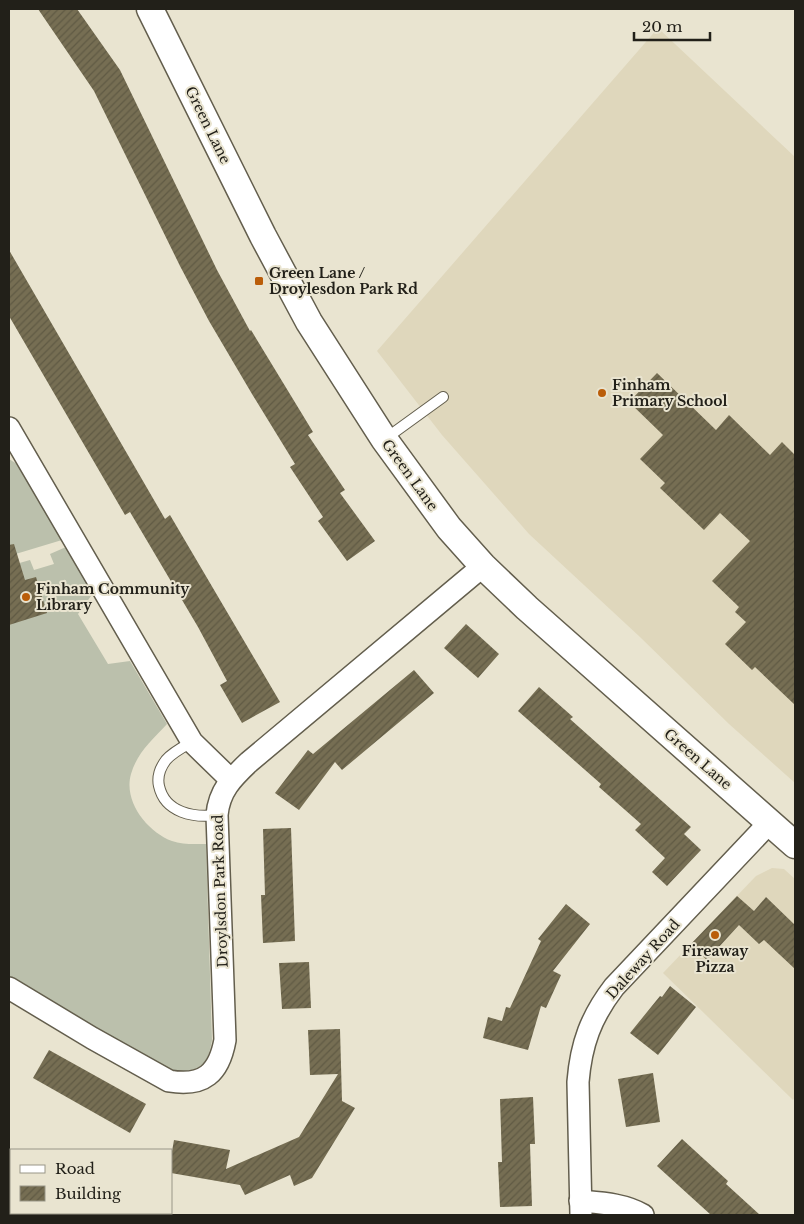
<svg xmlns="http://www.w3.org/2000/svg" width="804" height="1224" font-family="'Libre Baskerville',serif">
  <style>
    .built { fill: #dfd7bc }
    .grass { fill: #bbc0ac }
    .building { fill: url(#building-hatch) }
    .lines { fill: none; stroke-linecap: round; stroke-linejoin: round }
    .service-casing { stroke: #635e4d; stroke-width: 12 }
    .minor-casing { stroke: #635e4d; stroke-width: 24 }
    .tertiary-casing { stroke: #635e4d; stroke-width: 29 }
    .service { stroke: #fff; stroke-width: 10 }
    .minor { stroke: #fff; stroke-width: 21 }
    .tertiary { stroke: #fff; stroke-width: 26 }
    .poi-dot { fill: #ba5d09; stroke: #e9e4d0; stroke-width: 2 }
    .labels { text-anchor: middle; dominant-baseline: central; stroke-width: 4; stroke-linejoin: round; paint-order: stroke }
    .street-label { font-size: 14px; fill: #222019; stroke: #e9e4d0 }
    .poi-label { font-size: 14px; font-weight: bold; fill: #222019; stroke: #e9e4d0; text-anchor: start }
  </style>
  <defs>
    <pattern id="building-hatch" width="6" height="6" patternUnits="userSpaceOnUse" patternTransform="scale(1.25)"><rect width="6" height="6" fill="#766e53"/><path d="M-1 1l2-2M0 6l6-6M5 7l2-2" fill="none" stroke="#605a44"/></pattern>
  </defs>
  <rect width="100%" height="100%" fill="#e9e4d0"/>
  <!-- built -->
  <g class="built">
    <polygon points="658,28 795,157 795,783 729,724 640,637 529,534 442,435 377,351"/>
    <polygon points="772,868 784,869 795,879 795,1097 793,1100 663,973 756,876"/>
  </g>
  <!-- grass -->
  <g class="grass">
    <polygon points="9,459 17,464 22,471 62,540 9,556"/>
    <path d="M66,547L92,592L91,596L78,614L108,664L130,661L167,724C152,740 137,753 131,774C123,802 148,832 172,841C182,845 196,844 206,844L212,1040C208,1065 201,1070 176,1074L9,979V566L30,560L34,570L54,564L50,554Z"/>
  </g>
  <!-- building -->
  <g class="building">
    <polygon points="38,9 77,9 120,70 217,270 250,331 251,330 313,432 308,435 345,490 340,493 375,541 347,561 318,521 323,517 290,467 295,464 252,394 209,321 180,266 94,91"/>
    <polygon points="9,250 165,519 170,515 280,702 242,723 220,685 227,681 198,627 130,512 125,515 9,316"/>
    <polygon points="657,373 716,430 729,415 770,455 782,442 795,455 795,705 755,667 752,670 725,644 746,622 735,612 739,607 712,581 750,541 720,513 704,530 660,488 665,483 640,459 663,435 629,402"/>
    <polygon points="14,544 25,580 36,577 47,613 9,625 9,545"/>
    <polygon points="466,624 499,654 478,678 444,648"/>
    <polygon points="414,670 434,693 342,770 335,762 299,810 275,793 308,750 313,754"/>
    <polygon points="539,687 573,717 570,719 691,827 684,834 701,850 667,886 652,872 665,858 635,830 641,824 599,787 601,784 518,711"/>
    <polygon points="291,828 295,941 263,943 261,895 265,895 263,829"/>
    <polygon points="737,896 754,911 766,897 795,925 795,969 764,940 759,944 739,925 707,960 690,945"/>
    <polygon points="566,904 590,924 553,971 561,975 546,1008 541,1006 528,1050 483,1038 488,1017 502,1021 506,1007 510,1008 541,941 538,939"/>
    <polygon points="309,962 311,1008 282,1009 279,963"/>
    <polygon points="670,986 696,1007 658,1055 630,1033 660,996 662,997"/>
    <polygon points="340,1029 342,1101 355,1108 312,1178 294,1186 290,1175 245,1195 240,1185 171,1173 171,1157 174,1140 230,1150 226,1169 299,1137 338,1074 310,1075 308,1030"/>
    <polygon points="49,1050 146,1104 130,1133 33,1078"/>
    <polygon points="653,1073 660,1122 626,1127 618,1079"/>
    <polygon points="533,1097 535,1144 530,1144 532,1206 500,1207 498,1162 502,1162 500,1099"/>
    <polygon points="682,1139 728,1181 726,1184 760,1215 711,1215 657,1166"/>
  </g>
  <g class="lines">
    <defs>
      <g id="service">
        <polyline points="385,439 443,397"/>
        <path d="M192,742C183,747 173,752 166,760C160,768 157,777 159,786C165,813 194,818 217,815"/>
      </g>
      <g id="minor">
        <polyline points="9,428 192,742 230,779"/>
        <path d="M9,988L92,1038L169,1081C204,1087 219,1073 225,1040L217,815C219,791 232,778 249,762L483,566"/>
        <path d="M580,1201C602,1203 624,1204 643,1215"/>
        <path d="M581,1215L578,1082C581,1044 591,1017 614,987L770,822"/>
      </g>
      <polyline id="tertiary" points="150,9 263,236 309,322 384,439 449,528 483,566 527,608 795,845"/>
    </defs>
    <!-- service casing -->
    <use href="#service" class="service-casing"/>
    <!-- minor casing -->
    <use href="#minor" class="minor-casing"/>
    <!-- tertiary casing -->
    <use href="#tertiary" class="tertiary-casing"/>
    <!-- service -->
    <use href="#service" class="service"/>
    <!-- minor -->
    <use href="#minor" class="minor"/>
    <!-- tertiary -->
    <use href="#tertiary" class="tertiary"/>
  </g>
  <!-- markers -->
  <g class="poi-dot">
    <rect x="254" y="276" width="10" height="10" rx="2.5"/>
    <circle cx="602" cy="393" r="5"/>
    <circle cx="26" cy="597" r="5"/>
    <circle cx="715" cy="935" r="5"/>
  </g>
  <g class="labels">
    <!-- street labels -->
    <g class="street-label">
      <text transform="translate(208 125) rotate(64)">Green Lane</text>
      <text transform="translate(410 475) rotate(54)">Green Lane</text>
      <text transform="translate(698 759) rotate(41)">Green Lane</text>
      <text transform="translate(220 891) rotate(-92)">Droylsdon Park Road</text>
      <text transform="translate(643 959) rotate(-48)">Daleway Road</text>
    </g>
    <!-- poi labels -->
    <g class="poi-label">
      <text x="269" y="273">Green Lane /<tspan x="269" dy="16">Droylesdon Park Rd</tspan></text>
      <text x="612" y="385">Finham<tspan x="612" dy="16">Primary School</tspan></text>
      <text x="36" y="589">Finham Community<tspan x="36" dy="16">Library</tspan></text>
      <text x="715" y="951" text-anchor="middle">Fireaway<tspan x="715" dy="16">Pizza</tspan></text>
    </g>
  </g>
  <!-- border -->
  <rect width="804" height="1224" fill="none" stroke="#222019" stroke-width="20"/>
  <!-- legend -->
  <rect x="10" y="1149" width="162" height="65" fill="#e9e4d0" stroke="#999687"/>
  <rect x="20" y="1165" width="25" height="8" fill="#ffffff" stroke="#999687"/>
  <text x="55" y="1174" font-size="15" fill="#222019">Road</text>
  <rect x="20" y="1186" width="25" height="15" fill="url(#building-hatch)" stroke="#999687"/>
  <text x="55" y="1199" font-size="15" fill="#222019">Building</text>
  <!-- scale -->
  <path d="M634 32v8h76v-8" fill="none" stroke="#222019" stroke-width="2.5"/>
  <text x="642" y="32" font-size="15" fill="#222019" stroke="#e9e4d0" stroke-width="4" paint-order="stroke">20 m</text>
</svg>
